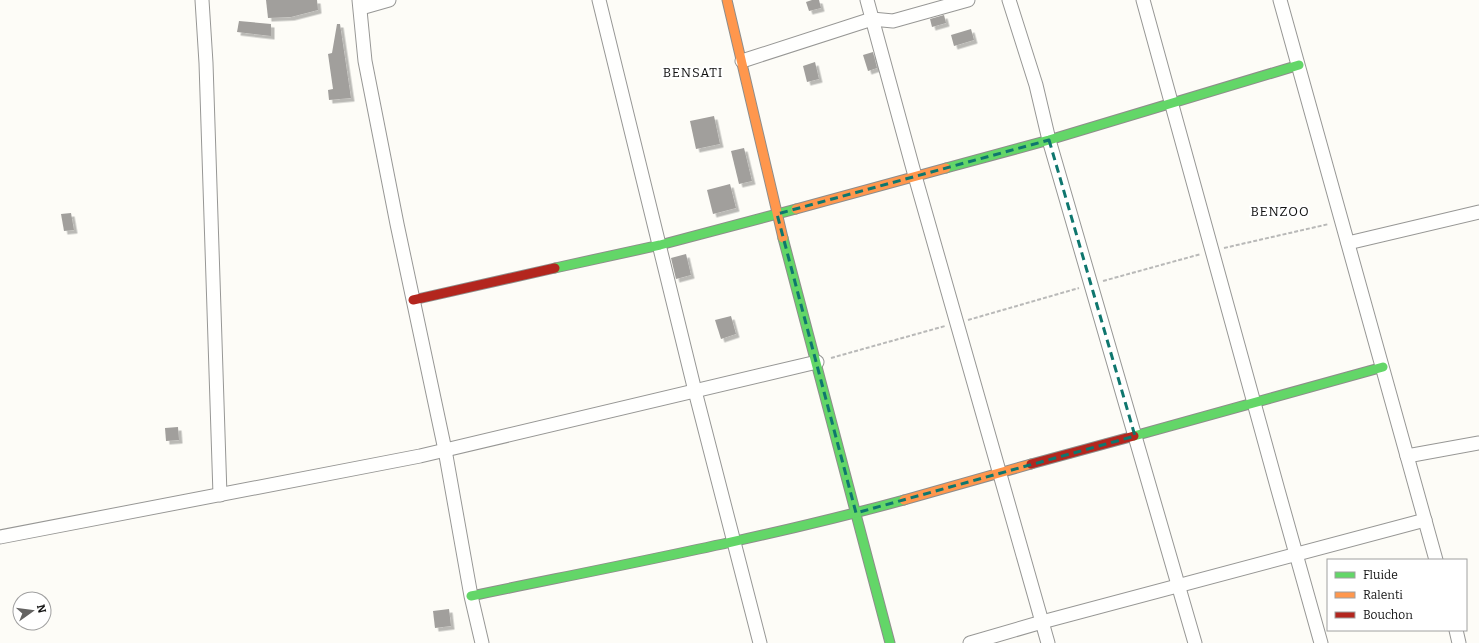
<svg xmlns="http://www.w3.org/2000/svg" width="1479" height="643" font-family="Bitter,serif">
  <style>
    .building { fill: #a19f9c; filter: url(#shadow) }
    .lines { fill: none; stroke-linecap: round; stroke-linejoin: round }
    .street-casing { stroke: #979795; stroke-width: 15 }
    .fast-casing { stroke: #8e8d8b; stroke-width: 11 }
    .slow-casing { stroke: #8e8d8b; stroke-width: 11 }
    .jam-casing { stroke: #8e8d8b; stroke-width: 11 }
    .path { stroke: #b9b9b8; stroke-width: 2; stroke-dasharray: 4 2; stroke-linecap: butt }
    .street { stroke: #fffffe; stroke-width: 13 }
    .fast { stroke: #63d668; stroke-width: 9 }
    .slow { stroke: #ff974d; stroke-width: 9 }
    .jam { stroke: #b3261e; stroke-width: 9 }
    .marked { fill: none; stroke: #0f766e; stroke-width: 3; stroke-dasharray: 8 5; stroke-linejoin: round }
    .labels { text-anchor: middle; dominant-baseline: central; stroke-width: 4; stroke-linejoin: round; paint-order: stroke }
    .quarter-label { font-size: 13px; letter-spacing: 1px; fill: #111; stroke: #fff }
  </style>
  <defs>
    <filter id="shadow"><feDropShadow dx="3.5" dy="3.5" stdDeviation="0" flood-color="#0004"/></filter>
  </defs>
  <rect width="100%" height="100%" fill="#fdfcf7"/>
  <!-- building -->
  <g class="building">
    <polygon points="266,0 317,0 318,10 291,17 268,18"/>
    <polygon points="812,0 819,0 821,8 809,11 806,2"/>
    <polygon points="944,15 946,23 932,27 930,19"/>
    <polygon points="239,21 271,24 271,36 237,32"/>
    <polygon points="337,24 340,24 351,98 329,100 328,90 333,89 328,54 332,53"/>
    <polygon points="971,29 974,40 954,46 951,35"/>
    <polygon points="873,52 877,68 868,71 863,55"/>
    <polygon points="815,62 819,79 807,82 803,66"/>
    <polygon points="714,116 720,144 696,149 690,121"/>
    <polygon points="744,148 752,181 739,184 731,151"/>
    <polygon points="730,184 736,208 713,214 707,190"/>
    <polygon points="71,213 74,230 64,231 61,214"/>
    <polygon points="686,254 691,275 676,279 671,258"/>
    <polygon points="731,316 736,334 721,339 715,320"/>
    <polygon points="178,427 179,440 166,441 165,428"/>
    <polygon points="449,609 451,626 435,628 433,611"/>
  </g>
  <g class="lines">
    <defs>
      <g id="street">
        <polyline points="202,0 206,63 220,495"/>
        <polyline points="359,0 365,61 397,224 445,450 471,596 482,643"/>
        <polyline points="599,0 695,391 760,643"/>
        <polyline points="867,0 915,176 1048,643"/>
        <polyline points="1009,0 1036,85 1049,140 1195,643"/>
        <polyline points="1143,0 1278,490 1321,643"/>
        <polyline points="1280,0 1436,560"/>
        <polyline points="361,8 389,0"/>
        <polyline points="742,61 872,19 893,21 968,0"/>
        <polyline points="1348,243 1479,212"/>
        <polyline points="1407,456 1479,443"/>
        <polyline points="0,537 420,456 817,362"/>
        <polyline points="1456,630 1459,643"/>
        <polyline points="970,643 1042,622 1425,520"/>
      </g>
      <g id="fast">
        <polyline points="946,168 1049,140 1299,65"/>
        <polyline points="783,238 890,643"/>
        <polyline points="555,268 660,245 796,209"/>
        <polyline points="1134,436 1383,367"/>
        <path d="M471,596C616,566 761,539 904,500"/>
      </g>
      <g id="slow">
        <polyline points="727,0 783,238"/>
        <polyline points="796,209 946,168"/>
        <polyline points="904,500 1031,464"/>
      </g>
      <g id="jam">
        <polyline points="413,300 555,268"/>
        <polyline points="1031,464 1134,436"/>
      </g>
    </defs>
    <!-- street casing -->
    <use href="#street" class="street-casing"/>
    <!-- fast casing -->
    <use href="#fast" class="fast-casing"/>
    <!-- slow casing -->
    <use href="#slow" class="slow-casing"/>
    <!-- jam casing -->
    <use href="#jam" class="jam-casing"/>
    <!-- path -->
    <g class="path">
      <polyline points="1224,248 1329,224"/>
      <polyline points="1103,281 1201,254"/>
      <polyline points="968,320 1079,288"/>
      <polyline points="831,358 945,326"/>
    </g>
    <!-- street -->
    <use href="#street" class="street"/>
    <!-- fast -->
    <use href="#fast" class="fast"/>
    <!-- slow -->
    <use href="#slow" class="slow"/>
    <!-- jam -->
    <use href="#jam" class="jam"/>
  </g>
  <!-- marked area -->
  <path class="marked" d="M1049,140L1135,436L856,513L777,214Z"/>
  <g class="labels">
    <!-- quarter labels -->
    <g class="quarter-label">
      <text x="693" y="72">BENSATI</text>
      <text x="1280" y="211">BENZOO</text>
    </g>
  </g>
  <!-- legend -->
  <rect x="1327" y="559" width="140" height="72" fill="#ffffff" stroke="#a0a0a0"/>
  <rect x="1335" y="572" width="20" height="6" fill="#63d668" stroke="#a0a0a0"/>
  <text x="1363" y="579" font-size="12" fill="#111111">Fluide</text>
  <rect x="1335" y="592" width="20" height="6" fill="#ff974d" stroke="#a0a0a0"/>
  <text x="1363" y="599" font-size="12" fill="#111111">Ralenti</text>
  <rect x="1335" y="612" width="20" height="6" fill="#b3261e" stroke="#a0a0a0"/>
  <text x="1363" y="619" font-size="12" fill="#111111">Bouchon</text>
  <!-- north arrow -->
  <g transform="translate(32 611) rotate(76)"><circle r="19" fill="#ffffff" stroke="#a0a0a0"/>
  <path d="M0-3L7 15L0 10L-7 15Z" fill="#646362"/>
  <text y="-6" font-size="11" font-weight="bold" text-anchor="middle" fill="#111111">N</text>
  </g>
</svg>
